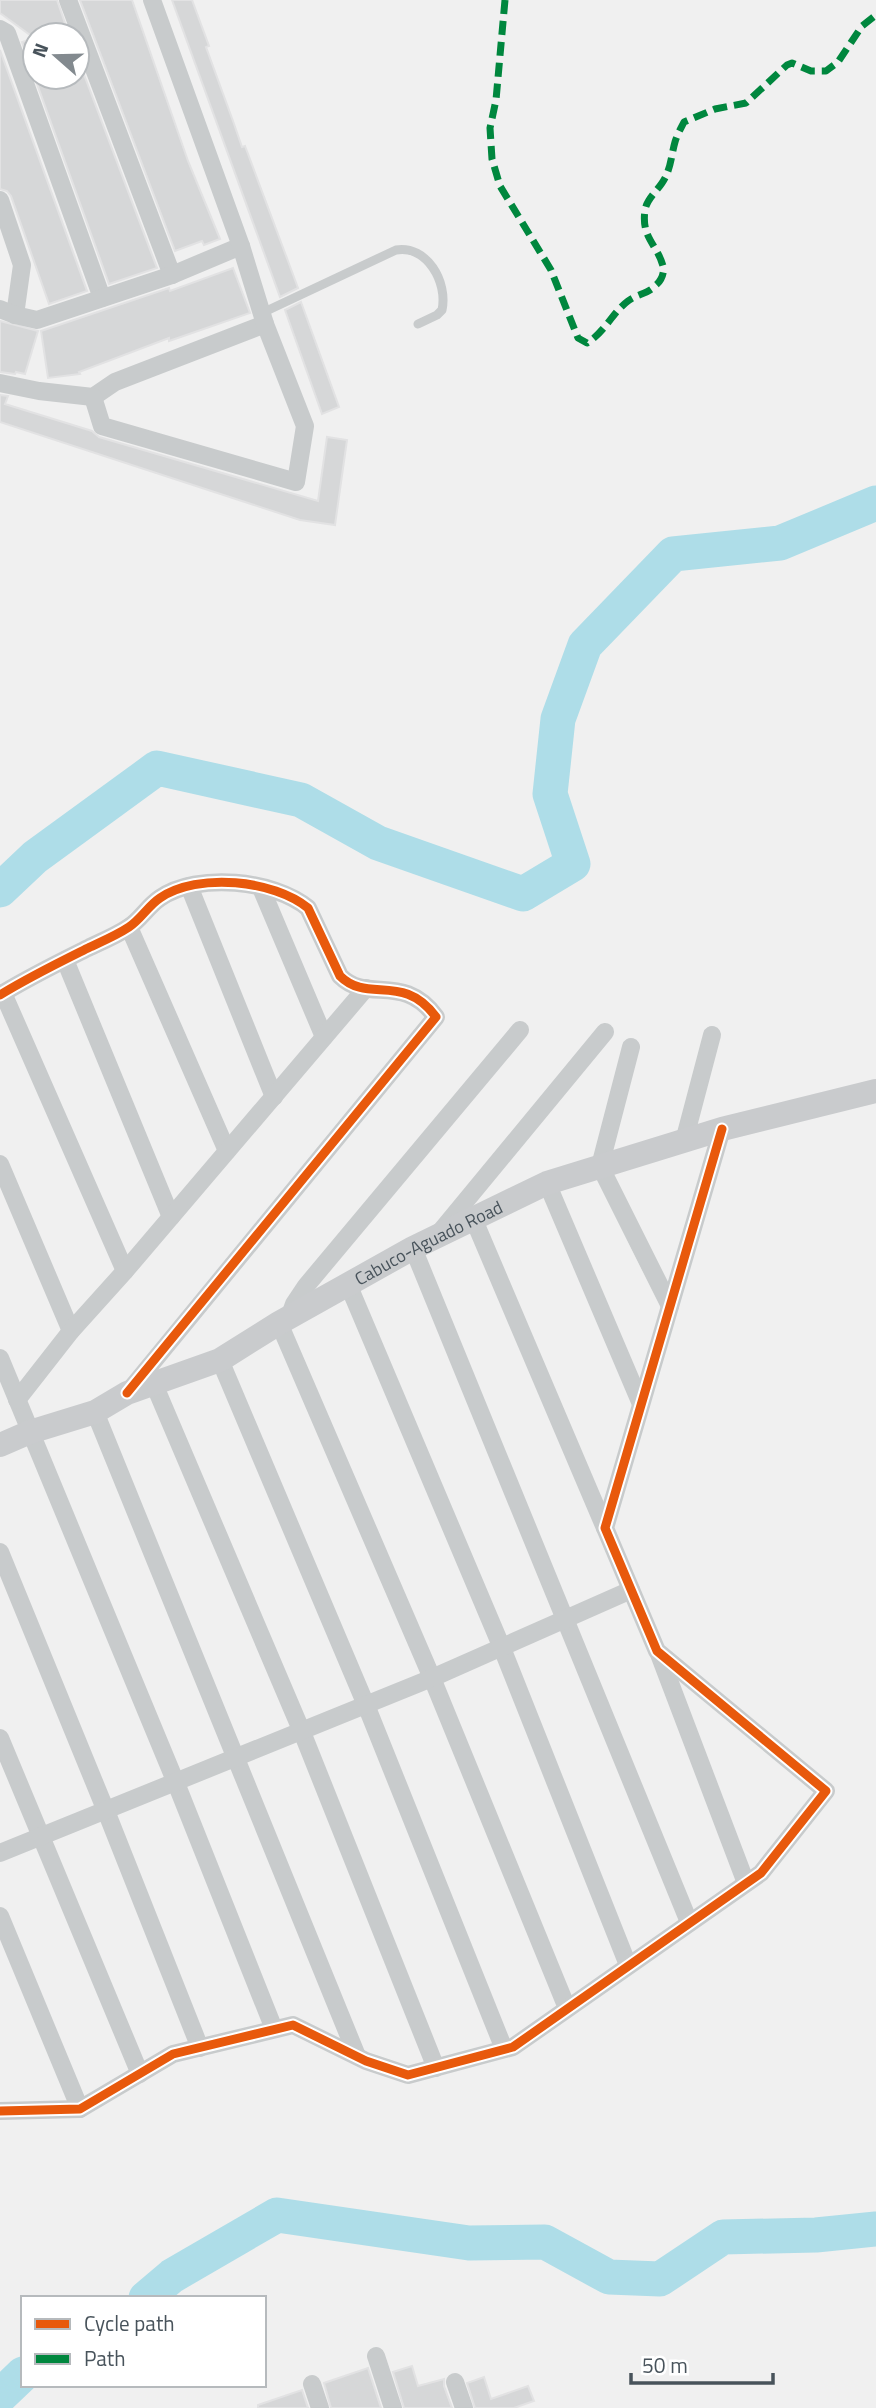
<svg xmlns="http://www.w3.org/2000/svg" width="876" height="2408" font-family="'Titillium Web',sans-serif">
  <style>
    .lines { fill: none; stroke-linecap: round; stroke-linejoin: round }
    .river { stroke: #aedde8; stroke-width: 35 }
    .building { fill: #d6d7d8; stroke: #e2e2e3; stroke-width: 2 }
    .lane { stroke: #c8cbcc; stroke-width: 9 }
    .street { stroke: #c8cbcc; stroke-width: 18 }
    .secondary { stroke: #c9cbcd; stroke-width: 24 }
    .quiet { stroke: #00873e; stroke-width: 7; stroke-dasharray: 14 7; stroke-linecap: butt }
    .cycleway-casing { stroke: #fff; stroke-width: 13 }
    .cycleway { stroke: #e8590c; stroke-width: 9 }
    .labels { text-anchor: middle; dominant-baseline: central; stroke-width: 5; stroke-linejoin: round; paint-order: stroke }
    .street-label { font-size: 18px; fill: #48535b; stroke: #fff }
  </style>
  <rect width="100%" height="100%" fill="#f0f0f0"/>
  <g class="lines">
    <!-- river -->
    <g class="river">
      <polyline points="0,890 35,857 157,768 301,800 378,843 523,894 573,864 550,794 558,719 585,645 673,554 780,543 876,503"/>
      <polyline points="146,2298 172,2276 277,2215 469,2243 545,2242 609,2277 660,2279 723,2237 816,2235 876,2229"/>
      <polyline points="0,2396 23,2374"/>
    </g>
  </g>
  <!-- building -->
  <g class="building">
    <polygon points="0,0 57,0 69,35 35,35 35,77 77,77 77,56 157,268 109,284 22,42 34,38 0,13"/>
    <polygon points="80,0 132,0 188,161 220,239 204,245 202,241 175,251"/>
    <polygon points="172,0 192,0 209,46 206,47 233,121 242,147 245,146 288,261 298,288 280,297"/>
    <polygon points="0,50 87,291 49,304 11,196 7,191 0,189"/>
    <polygon points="233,268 250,313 169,341 169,338 79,372 80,374 48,378 41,331 169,288 170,291"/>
    <polygon points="301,302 339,407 322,414 285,310"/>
    <polygon points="0,321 38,331 25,374 16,372 15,374 0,372"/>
    <polygon points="0,395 8,396 5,404 92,431 99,437 318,501 327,437 347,440 335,525 300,520 0,422"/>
    <polygon points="412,2366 418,2386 444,2379 444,2386 452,2408 404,2408 393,2372"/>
    <polygon points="368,2368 381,2408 331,2408 324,2383"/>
    <polygon points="484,2377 491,2399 528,2386 534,2401 514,2408 475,2408 467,2383"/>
    <polygon points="302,2390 308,2408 258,2408 258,2405"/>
  </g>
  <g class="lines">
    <!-- lane -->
    <path class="lane" d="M262,313L396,250C427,245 448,282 442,310L437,315L418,324"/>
    <!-- street -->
    <g class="street">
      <polyline points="68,0 172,275"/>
      <polyline points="0,29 7,33 102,298"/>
      <polyline points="0,200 22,265 15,315"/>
      <polyline points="0,309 15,315 37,320 172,275 241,246"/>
      <polyline points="0,383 39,391 93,397 115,382 265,324"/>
      <polyline points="93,397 102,426 296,482 305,426 265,324 241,246 152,0"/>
      <polyline points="189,886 274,1097"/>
      <polyline points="261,888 324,1037"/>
      <polyline points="129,927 227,1151"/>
      <polyline points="65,960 171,1217"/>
      <polyline points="3,993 125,1271"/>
      <path d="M0,995C29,977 60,962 90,947C103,941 117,935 129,927C141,919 148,906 160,898C198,872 274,880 308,908L340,976C368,1004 403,972 436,1017L129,1391"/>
      <polyline points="631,1047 600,1166 670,1306"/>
      <polyline points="684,1141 712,1035"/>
      <polyline points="0,1164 71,1331"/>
      <polyline points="547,1183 641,1404"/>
      <polyline points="474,1220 605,1528"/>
      <polyline points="440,1232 605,1032"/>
      <polyline points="413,1248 689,1922"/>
      <polyline points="348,1284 502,1648 628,1965"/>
      <polyline points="289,1318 294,1304 306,1286 520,1030"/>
      <polyline points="279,1323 432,1678 567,2008"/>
      <polyline points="0,1358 176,1783 274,2029"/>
      <polyline points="220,1360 366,1705 504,2049"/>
      <polyline points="154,1384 302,1732 436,2068"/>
      <polyline points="17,1400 71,1331 125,1271 366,988"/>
      <polyline points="95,1412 357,2056"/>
      <polyline points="0,1552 106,1811 200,2048"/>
      <polyline points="659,1654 746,1883"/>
      <polyline points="0,1738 140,2074"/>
      <polyline points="0,1853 432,1678 631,1590"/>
      <polyline points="0,1916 80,2109"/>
      <polyline points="0,2111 80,2109 173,2054 293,2025 366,2061 408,2075 513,2047 761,1873 826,1791 657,1651 605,1528 722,1129"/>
      <polyline points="376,2356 393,2408"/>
      <polyline points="455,2382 464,2408"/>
      <polyline points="312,2384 320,2408"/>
    </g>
    <!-- secondary -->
    <path class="secondary" id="s1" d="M0,1445L30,1432L95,1412L127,1393L220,1360L279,1323L413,1248L547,1183L722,1129L876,1091"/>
    <!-- quiet -->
    <path class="quiet" d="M505,0L496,100L490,128L492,159L500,186L551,270L578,338L587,343C605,332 612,313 628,301C637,294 648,294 656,285C661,281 665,272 663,266C657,244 641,238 645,210C647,199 656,192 662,183C671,170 671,156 675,142C677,135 681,128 684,122L715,109L746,103L787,65L792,63L811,71H826L838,62L862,26L876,15"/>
    <defs>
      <g id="cycleway">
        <path d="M0,995C29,977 60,962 90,947C103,941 117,935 129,927C141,919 148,906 160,898C198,872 274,880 308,908L340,976C368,1004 403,972 436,1017L127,1393"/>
        <polyline points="0,2111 80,2109 173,2054 293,2025 366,2061 408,2075 513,2047 761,1873 826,1791 657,1651 605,1528 722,1129"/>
      </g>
    </defs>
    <!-- cycleway casing -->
    <use href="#cycleway" class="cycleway-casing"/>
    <!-- cycleway -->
    <use href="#cycleway" class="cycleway"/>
  </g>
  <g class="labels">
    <!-- street labels -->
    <g class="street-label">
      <text stroke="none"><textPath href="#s1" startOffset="476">Cabuco-Aguado Road</textPath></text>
    </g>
  </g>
  <!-- legend -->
  <rect x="21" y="2296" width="245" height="91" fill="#ffffff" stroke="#b6babd" stroke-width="2"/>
  <rect x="35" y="2319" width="35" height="10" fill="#e8590c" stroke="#b6babd" stroke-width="2"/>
  <text x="84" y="2331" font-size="21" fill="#48535b">Cycle path</text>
  <rect x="35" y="2354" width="35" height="10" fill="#00873e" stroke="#b6babd" stroke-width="2"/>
  <text x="84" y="2366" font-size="21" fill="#48535b">Path</text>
  <!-- north arrow -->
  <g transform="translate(56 56) rotate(290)"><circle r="33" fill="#ffffff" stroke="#b6babd" stroke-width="2"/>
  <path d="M0-5L12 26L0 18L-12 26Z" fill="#838a8f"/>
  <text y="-10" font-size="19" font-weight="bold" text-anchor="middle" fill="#48535b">N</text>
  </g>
  <!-- scale -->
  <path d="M631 2373v10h142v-10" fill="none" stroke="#48535b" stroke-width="3.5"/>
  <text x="642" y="2373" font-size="21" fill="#48535b" stroke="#ffffff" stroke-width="5" paint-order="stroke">50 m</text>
</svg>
